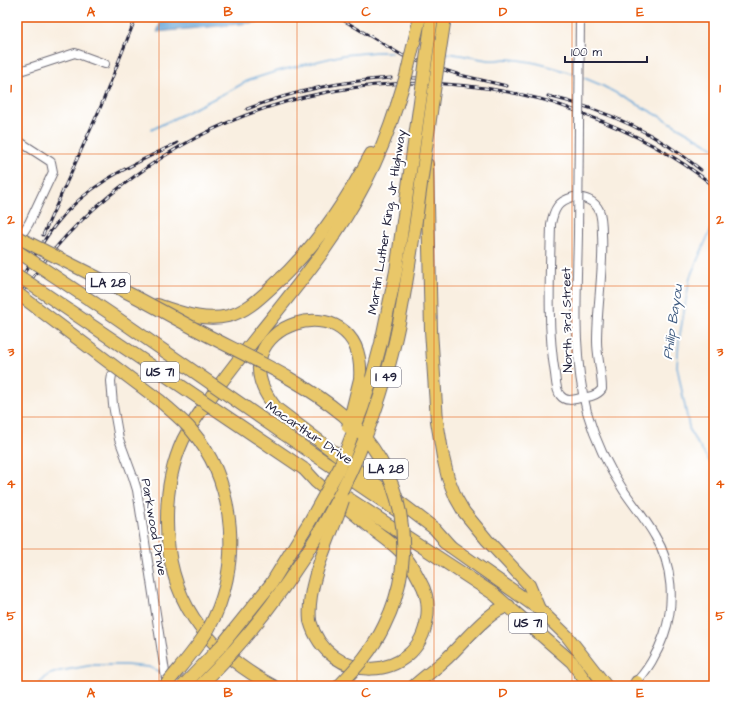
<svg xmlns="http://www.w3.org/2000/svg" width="731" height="703" font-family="'Architects Daughter',sans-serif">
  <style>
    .water { fill: #64a4d7; stroke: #436389 }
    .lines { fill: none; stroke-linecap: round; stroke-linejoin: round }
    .stream { stroke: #64a4d7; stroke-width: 1.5 }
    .minor-casing { stroke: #6d6a75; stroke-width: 10 }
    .highway-casing { stroke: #6d6a75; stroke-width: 14 }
    .minor { stroke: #fff; stroke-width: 8 }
    .highway { stroke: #e9c769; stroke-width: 12 }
    .rail-casing { stroke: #22223b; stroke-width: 3 }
    .rail { stroke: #fff; stroke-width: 1.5; stroke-dasharray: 4.5; stroke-linecap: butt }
    .minor-bridge-casing { stroke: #6d6a75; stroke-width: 10; stroke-linecap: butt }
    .highway-bridge-casing { stroke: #6d6a75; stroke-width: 14; stroke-linecap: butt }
    .minor-bridge { stroke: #fff; stroke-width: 8 }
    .highway-bridge { stroke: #e9c769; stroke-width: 12 }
    .grid { fill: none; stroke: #e8590c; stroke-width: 1; stroke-opacity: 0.55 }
    .labels { text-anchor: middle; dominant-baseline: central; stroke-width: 4; stroke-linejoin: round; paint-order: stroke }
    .shield { fill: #fff; stroke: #646476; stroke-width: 1 }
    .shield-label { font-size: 12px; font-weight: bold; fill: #22223b }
    .street-label { font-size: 13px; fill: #22223b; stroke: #fff }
    .water-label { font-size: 14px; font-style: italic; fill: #405c81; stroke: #fff }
    .neatline { fill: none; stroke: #e8590c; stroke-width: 1.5 }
    .grid-label { font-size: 13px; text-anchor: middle; font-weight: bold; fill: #e8590c }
  </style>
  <rect width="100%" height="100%" fill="#fff"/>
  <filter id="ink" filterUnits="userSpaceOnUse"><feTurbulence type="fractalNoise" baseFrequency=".025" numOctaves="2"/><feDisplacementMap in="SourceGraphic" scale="8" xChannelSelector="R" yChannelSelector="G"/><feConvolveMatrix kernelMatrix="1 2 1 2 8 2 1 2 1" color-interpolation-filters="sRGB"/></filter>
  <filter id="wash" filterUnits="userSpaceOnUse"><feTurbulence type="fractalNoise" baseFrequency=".012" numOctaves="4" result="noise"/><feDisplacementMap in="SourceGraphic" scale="16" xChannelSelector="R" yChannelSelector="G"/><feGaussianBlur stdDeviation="0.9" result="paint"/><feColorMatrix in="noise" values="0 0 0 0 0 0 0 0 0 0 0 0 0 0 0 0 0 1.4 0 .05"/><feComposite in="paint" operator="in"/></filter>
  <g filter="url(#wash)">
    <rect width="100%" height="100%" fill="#f9efe1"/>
    <!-- water -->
    <polygon class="water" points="163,17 283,17 283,20 157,32"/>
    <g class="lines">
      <!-- stream -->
      <g class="stream">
        <path d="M445,53C459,54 473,58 488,60C494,61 500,59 506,59C531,60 554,67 576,75"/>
        <polyline points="582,77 601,85 659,116 714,148"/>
        <polyline points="151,130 233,89 249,80 278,71 343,55 376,52 391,52"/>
        <polyline points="714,222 690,277 679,340 677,366 690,432 714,469"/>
        <polyline points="37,686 48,675 60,671 93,665 125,665 149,667 162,673"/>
      </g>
    </g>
  </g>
  <g filter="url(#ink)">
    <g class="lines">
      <defs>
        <g id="minor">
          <polyline points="17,72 75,53 105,64"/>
          <polyline points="17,140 51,162 53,172 29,223 17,242"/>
          <path d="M573,197C584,197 594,200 599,210C602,217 602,226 602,234C604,270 597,305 597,341C597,357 602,373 602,389C597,396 588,397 580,398C573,400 565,402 560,395C556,390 556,381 555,374C547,325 550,273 551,224C554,209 558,201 573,197Z"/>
          <path d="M578,234C577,293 572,354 587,412C595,440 608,467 624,491C634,506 646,520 655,536C673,565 675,604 664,635C658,652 647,672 634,684"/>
          <polyline points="112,375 111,381 113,405 119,439 133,477 137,490 167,685"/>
        </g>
        <g id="highway">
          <polyline points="427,164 431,330 437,421 443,457 448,478 456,498 464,512 487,540 529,585 539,609"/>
          <path d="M157,305C180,312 203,322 228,316C246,312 260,298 273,286C315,248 345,204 371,154"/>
          <path d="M360,379C367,276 208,325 276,408L435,529L450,546"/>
          <polyline points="284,434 402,514"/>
          <path d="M305,470L316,482C335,498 355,514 374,530C383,537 392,543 400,551C408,559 415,571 420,581C427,593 429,605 427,618C418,684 328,686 310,621"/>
          <polyline points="340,493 494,594 572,662 589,686"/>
          <polyline points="444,542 539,609 567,636 606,686"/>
          <path d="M273,686C204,649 166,598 167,518C167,491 172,464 183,440C192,422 204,407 215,391C249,344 288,300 322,253C356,205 379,162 397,105"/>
          <path d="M414,686C424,677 435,669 445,660C461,646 489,609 509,606"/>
          <polyline points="635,686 637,682"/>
        </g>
      </defs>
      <!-- minor casing -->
      <use href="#minor" class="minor-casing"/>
      <!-- highway casing -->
      <use href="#highway" class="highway-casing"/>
      <!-- minor -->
      <use href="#minor" class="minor"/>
      <!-- highway -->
      <use href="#highway" class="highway"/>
      <defs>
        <g id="rail">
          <polyline points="338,17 405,57 460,75 507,86"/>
          <polyline points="413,78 441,78"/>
          <path d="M548,96C603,109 657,133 701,170"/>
          <path d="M247,109C293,91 342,81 391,78"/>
          <polyline points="43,235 101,106 136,17"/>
          <path d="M19,282C31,262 42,241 57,223C87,184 134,164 177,143"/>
          <path d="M17,299C27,286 37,271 48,257C72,227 103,199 135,176C252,90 400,63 540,99C556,103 571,109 586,115C632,132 675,155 714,186"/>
        </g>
      </defs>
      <!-- rail casing -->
      <use href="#rail" class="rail-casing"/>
      <!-- rail -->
      <use href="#rail" class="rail"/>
      <defs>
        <polyline id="minor-bridge" points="578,234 580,17"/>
        <g id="highway-bridge">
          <polyline points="397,105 406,76 420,17"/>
          <path d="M17,237C57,257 96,277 136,297C157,308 178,320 199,331C248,357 300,379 343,415C405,468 420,555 384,626C372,651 357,667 339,686"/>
          <polyline points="17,251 111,314 284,434"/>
          <polyline points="17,275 304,469"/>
          <path d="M17,293L159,400C170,410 183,420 192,431C237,484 242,568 209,628C197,649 180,667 165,686"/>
          <polyline points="348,427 360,379"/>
          <path d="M310,621C306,582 331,538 343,500"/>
          <polyline points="183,686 222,645 271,584 310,521 339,469 363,406 372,377 381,343 396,271 432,17"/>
          <path d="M200,686C292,595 361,479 392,354C403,312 408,270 415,227C425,157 434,87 445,17"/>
        </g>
      </defs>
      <!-- minor-bridge casing -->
      <use href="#minor-bridge" class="minor-bridge-casing"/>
      <!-- highway-bridge casing -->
      <use href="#highway-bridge" class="highway-bridge-casing"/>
      <!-- minor-bridge -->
      <use href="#minor-bridge" class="minor-bridge"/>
      <!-- highway-bridge -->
      <use href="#highway-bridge" class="highway-bridge"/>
    </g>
  </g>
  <!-- grid -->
  <path class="grid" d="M159,17V686M297,17V686M434,17V686M572,17V686M17,154H714M17,286H714M17,417H714M17,549H714"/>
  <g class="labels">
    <!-- shield labels -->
    <g class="shield">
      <rect x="86" y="273" width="44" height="20" rx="3"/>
      <rect x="141" y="362" width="38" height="20" rx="3"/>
      <rect x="371" y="367" width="30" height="20" rx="3"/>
      <rect x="364" y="459" width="44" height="20" rx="3"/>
      <rect x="509" y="613" width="38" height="20" rx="3"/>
    </g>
    <g class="shield-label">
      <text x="108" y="283">LA 28</text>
      <text x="160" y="372">US 71</text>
      <text x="386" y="377">I 49</text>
      <text x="386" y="469">LA 28</text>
      <text x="528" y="623">US 71</text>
    </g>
    <!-- street labels -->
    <g class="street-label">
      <text transform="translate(387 222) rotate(-81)">Martin Luther King, Jr Highway</text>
      <text transform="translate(567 320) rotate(-91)">North 3rd Street</text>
      <text transform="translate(309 433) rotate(34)">Macarthur Drive</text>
      <text transform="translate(154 527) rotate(80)">Parkwood Drive</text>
    </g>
    <!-- water labels -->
    <g class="water-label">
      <text transform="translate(673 322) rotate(-82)">Philip Bayou</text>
    </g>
  </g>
  <!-- margin -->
  <rect width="731" height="703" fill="none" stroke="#fff" stroke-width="44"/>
  <!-- scale -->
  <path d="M565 56v6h82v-6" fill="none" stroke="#22223b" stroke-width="2"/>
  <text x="571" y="56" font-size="12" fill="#22223b" stroke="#ffffff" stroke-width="3" paint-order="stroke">100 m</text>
  <rect x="22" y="22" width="687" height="659" class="neatline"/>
  <g class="grid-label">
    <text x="91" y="16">A</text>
    <text x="228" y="16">B</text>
    <text x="366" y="16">C</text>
    <text x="503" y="16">D</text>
    <text x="640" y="16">E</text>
    <text x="11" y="92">1</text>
    <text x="720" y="92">1</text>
    <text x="11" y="224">2</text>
    <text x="720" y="224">2</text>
    <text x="11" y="356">3</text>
    <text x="720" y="356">3</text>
    <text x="11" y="488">4</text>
    <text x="720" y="488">4</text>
    <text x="11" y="620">5</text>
    <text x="720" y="620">5</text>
    <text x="91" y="697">A</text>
    <text x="228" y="697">B</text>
    <text x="366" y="697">C</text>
    <text x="503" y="697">D</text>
    <text x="640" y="697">E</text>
  </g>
</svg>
